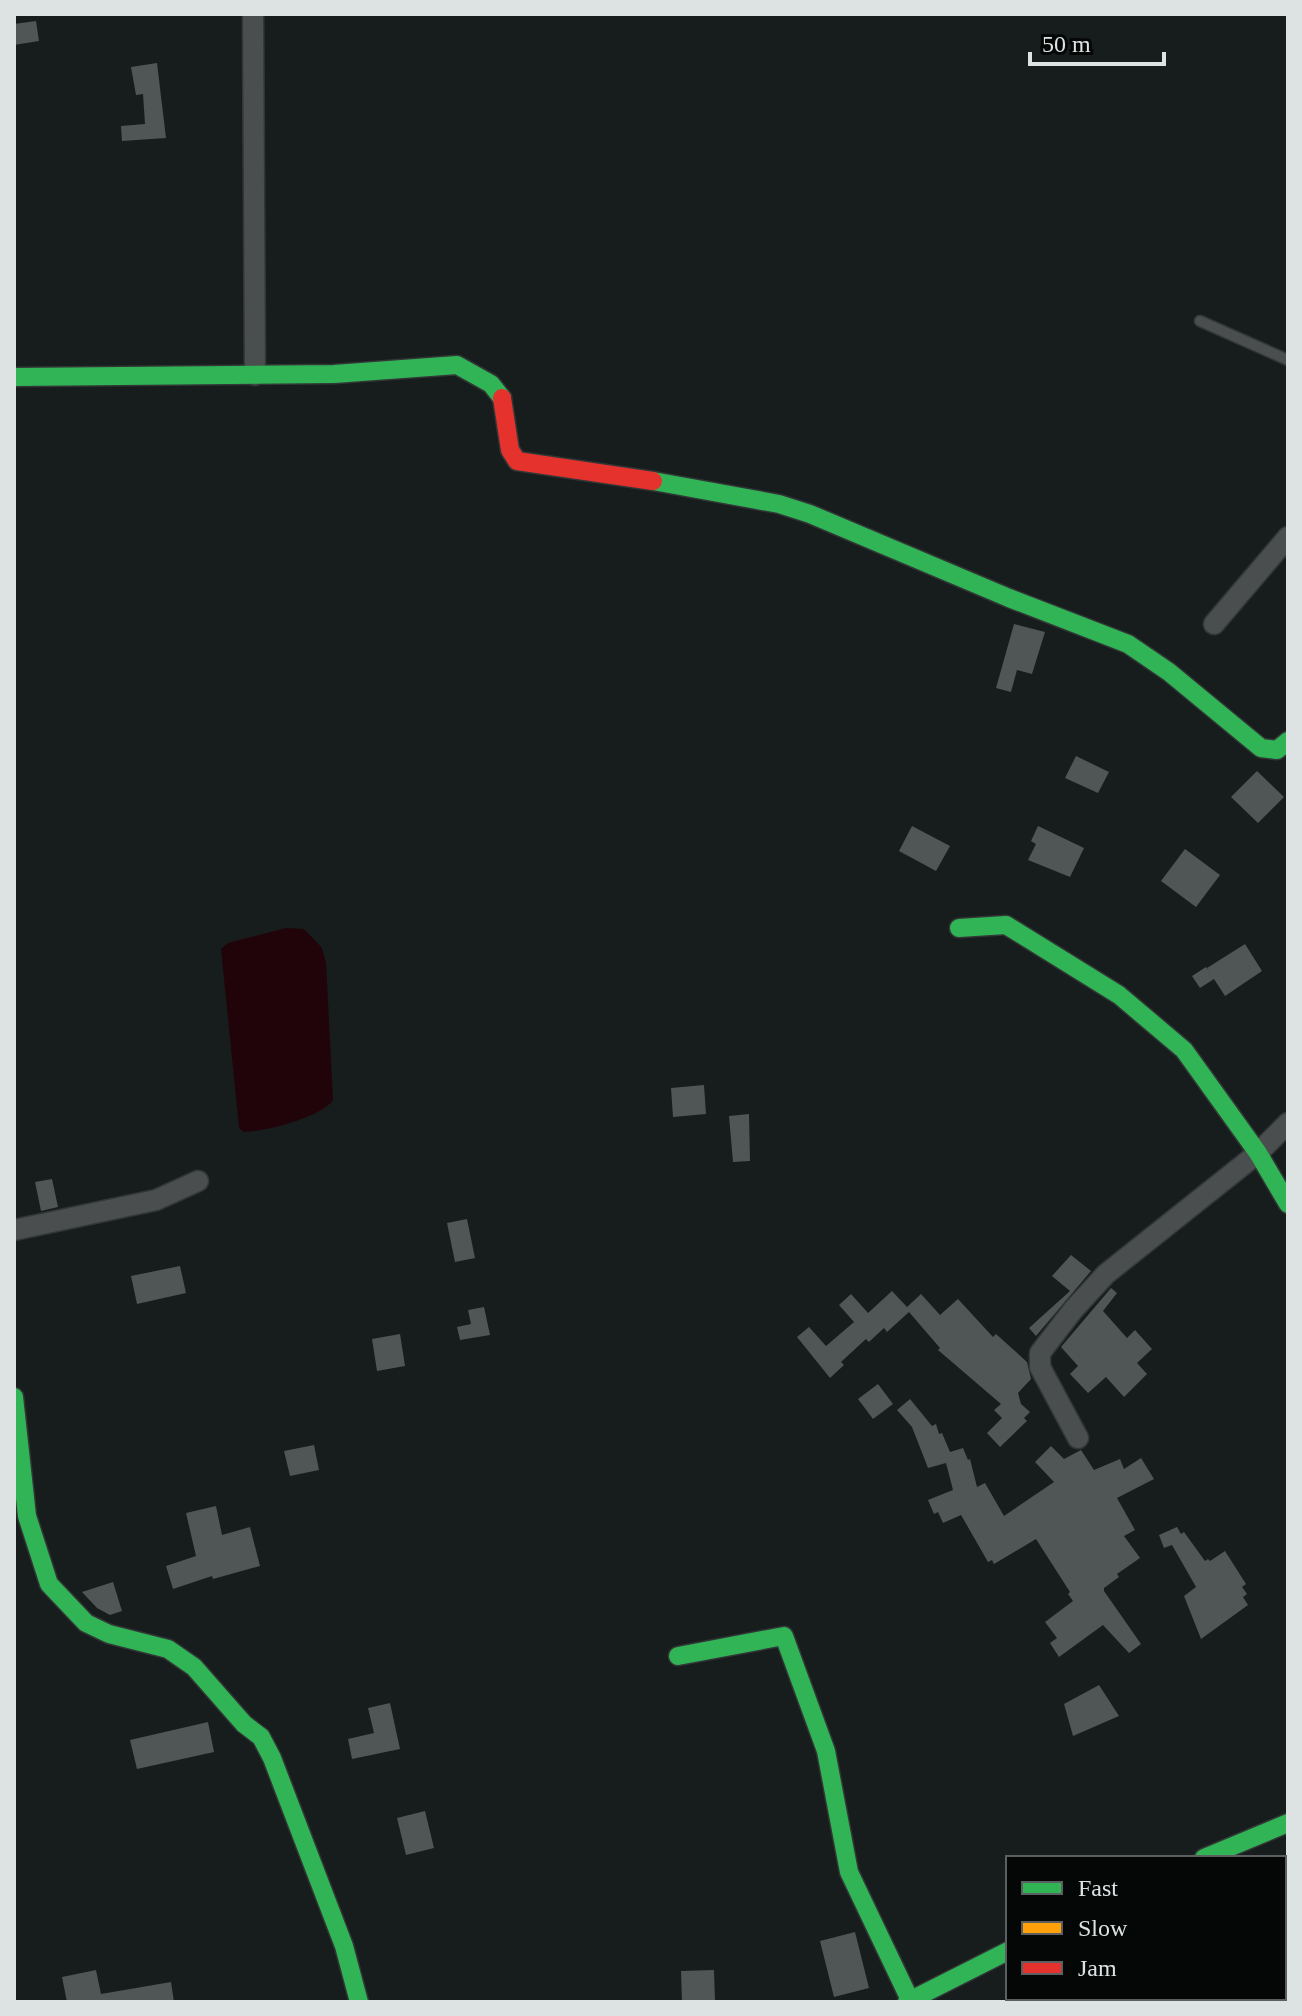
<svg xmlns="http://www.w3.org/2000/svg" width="1302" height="2016" font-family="'Times New Roman',serif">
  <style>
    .water { fill: #21040a }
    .building { fill: #505555 }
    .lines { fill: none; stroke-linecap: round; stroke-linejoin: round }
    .lane-casing { stroke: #323636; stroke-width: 13 }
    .street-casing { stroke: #323636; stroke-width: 23 }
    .fast-casing { stroke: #323636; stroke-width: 21 }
    .slow-casing { stroke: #323636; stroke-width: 21 }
    .jam-casing { stroke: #323636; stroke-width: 21 }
    .lane { stroke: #4b4e4e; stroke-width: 10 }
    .street { stroke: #4b4e4e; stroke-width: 20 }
    .fast { stroke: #30b455; stroke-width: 18 }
    .slow { stroke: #ff9f0a; stroke-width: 18 }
    .jam { stroke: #e5322d; stroke-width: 18 }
  </style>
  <rect width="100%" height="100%" fill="#171c1c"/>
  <!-- water -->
  <path class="water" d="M286,928L304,929L322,948L326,963L333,1100C320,1118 266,1131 244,1132L239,1128L238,1117L221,949L228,943Z"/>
  <!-- building -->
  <g class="building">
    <polygon points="36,21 39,41 14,45 14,24"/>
    <polygon points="157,63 166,138 122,141 121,126 145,124 143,94 136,95 131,67"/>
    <polygon points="1014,624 1045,632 1032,674 1017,670 1011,692 996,688"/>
    <polygon points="1076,756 1109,772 1098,793 1065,778"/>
    <polygon points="1257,771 1284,797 1258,823 1231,797"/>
    <polygon points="912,826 950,846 936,871 899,851"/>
    <polygon points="1038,826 1084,848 1070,877 1028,860 1036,844 1031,841"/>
    <polygon points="1185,849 1220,875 1196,907 1161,881"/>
    <polygon points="1245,944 1262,971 1225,996 1214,979 1200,988 1192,976 1206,967 1210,973 1207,968"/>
    <polygon points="704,1085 706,1114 673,1117 671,1088"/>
    <polygon points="749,1114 750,1161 733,1162 729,1116"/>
    <polygon points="52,1179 58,1207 41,1211 35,1182"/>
    <polygon points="467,1219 475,1258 455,1262 447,1223"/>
    <polygon points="1071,1255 1091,1271 1036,1336 1029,1328 1070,1291 1052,1276"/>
    <polygon points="180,1266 186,1293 137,1304 131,1276"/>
    <polygon points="1111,1288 1117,1293 1103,1311 1127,1338 1135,1330 1152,1349 1137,1363 1147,1374 1124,1397 1106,1377 1088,1393 1070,1374 1078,1366 1061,1347"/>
    <polygon points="892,1291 907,1307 921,1294 940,1315 958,1299 993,1337 996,1334 1027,1362 1031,1379 1018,1393 1021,1404 1030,1412 1024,1418 1027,1421 1000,1447 987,1433 1002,1418 994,1410 1001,1404 938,1350 940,1348 909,1312 887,1332 884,1328 869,1342 866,1339 841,1362 844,1365 830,1378 797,1337 809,1327 826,1346 854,1322 839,1305 851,1294 868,1313"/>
    <polygon points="484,1307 490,1335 460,1340 457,1327 471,1324 468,1310"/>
    <polygon points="400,1334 405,1366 377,1371 372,1339"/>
    <polygon points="878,1384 893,1404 873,1419 858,1399"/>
    <polygon points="910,1399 932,1426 936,1424 939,1434 942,1433 950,1452 963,1448 968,1460 970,1459 977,1487 985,1483 1004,1516 1054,1482 1035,1462 1051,1446 1064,1459 1081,1450 1094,1470 1120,1459 1124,1469 1141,1458 1154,1479 1117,1498 1135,1530 1124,1536 1140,1558 1117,1574 1119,1577 1104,1588 1104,1591 1141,1644 1129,1653 1103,1625 1059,1657 1050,1643 1057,1638 1045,1622 1073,1601 1068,1594 1070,1592 1036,1539 994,1564 992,1560 988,1562 961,1515 943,1523 938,1512 934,1514 928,1500 953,1490 946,1463 928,1468 912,1427 897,1410"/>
    <polygon points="314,1445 319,1470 290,1476 284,1451"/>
    <polygon points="216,1506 222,1535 250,1527 260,1566 213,1579 212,1576 173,1589 166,1566 196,1556 186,1513"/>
    <polygon points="1177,1527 1181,1534 1184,1532 1205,1561 1208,1559 1210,1561 1225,1551 1246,1584 1242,1587 1247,1594 1243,1597 1248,1605 1201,1639 1184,1596 1196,1587 1172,1545 1164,1548 1159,1535"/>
    <polygon points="113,1582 122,1611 110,1615 97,1608 82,1592"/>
    <polygon points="1099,1685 1119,1716 1073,1736 1064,1704"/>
    <polygon points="390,1703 400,1749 352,1759 348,1739 374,1733 368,1708"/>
    <polygon points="208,1722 214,1752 137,1769 130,1740"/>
    <polygon points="425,1811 434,1848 406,1855 397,1818"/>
    <polygon points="855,1932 869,1988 834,1997 820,1941"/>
    <polygon points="96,1970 101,1994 171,1982 174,2002 67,2002 62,1977"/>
    <polygon points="714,1970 715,2002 682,2002 681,1971"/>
  </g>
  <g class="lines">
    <defs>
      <polyline id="lane" points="1200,321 1288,360"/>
      <g id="street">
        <polyline points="253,14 255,375"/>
        <polyline points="1214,624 1288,537"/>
        <polyline points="14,1230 156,1200 198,1181"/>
        <polyline points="1078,1438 1040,1367 1040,1353 1073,1310 1106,1274 1258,1153 1288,1123"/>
      </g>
      <g id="fast">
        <polyline points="14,377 334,374 457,365 491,384 502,398"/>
        <polyline points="653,481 779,504 810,514 1009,598 1128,644 1169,672 1261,748 1277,750 1288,741"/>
        <polyline points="959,928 1006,925 1119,995 1184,1050 1258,1153 1288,1204"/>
        <polyline points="14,1397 27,1516 49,1584 86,1623 109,1634 168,1649 194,1667 244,1724 261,1737 272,1758 344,1946 359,2002"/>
        <polyline points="678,1656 784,1636 826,1751 849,1872 910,2000"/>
        <polyline points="1204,1858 1288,1823"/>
        <polyline points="907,2002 1008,1951"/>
      </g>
      <polyline id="slow" points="1215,1998 1216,2002"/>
      <polyline id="jam" points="502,398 510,450 517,461 653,481"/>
    </defs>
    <!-- lane casing -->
    <use href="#lane" class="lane-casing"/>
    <!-- street casing -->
    <use href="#street" class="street-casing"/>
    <!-- fast casing -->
    <use href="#fast" class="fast-casing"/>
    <!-- slow casing -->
    <use href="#slow" class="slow-casing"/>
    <!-- jam casing -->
    <use href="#jam" class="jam-casing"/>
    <!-- lane -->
    <use href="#lane" class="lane"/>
    <!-- street -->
    <use href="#street" class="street"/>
    <!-- fast -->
    <use href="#fast" class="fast"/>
    <!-- slow -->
    <use href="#slow" class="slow"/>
    <!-- jam -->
    <use href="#jam" class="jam"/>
  </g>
  <!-- border -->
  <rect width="1302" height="2016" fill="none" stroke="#dde3e3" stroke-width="32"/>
  <!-- legend -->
  <rect x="1006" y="1856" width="280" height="144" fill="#050707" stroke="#5b5f5f" stroke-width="2"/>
  <rect x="1022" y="1882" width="40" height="12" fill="#30b455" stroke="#5b5f5f" stroke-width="2"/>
  <text x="1078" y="1896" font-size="24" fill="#dde3e3">Fast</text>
  <rect x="1022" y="1922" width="40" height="12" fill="#ff9f0a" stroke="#5b5f5f" stroke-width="2"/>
  <text x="1078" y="1936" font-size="24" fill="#dde3e3">Slow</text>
  <rect x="1022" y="1962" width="40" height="12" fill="#e5322d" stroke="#5b5f5f" stroke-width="2"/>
  <text x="1078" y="1976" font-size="24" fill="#dde3e3">Jam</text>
  <!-- scale -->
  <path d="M1030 52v12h134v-12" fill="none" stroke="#dde3e3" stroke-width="4"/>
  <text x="1042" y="52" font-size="24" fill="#dde3e3" stroke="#050707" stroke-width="6" paint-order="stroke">50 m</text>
</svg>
